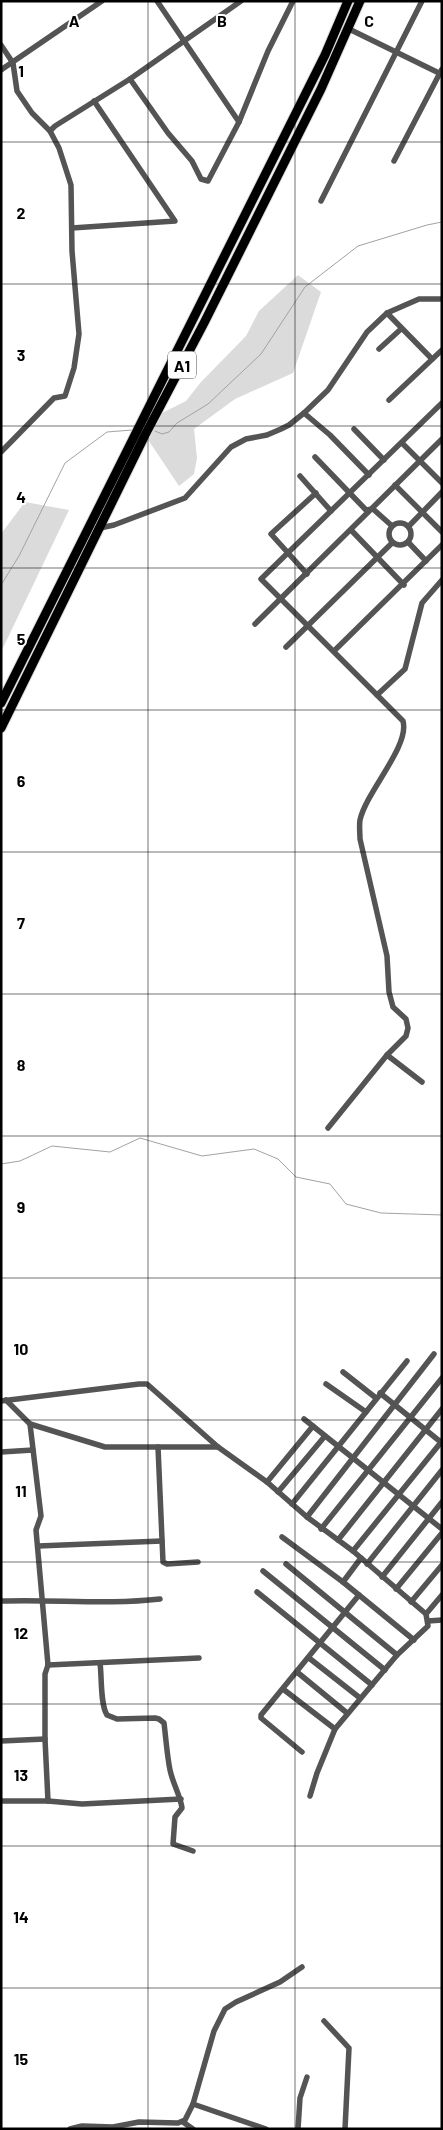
<svg xmlns="http://www.w3.org/2000/svg" width="443" height="2130" font-family="Barlow,sans-serif">
  <style>
    .green { fill: #dbdbdb }
    .lines { fill: none; stroke-linecap: round; stroke-linejoin: round }
    .stream { stroke: #a2a2a2; stroke-width: 1 }
    .primary-casing { stroke: #dbdbdb; stroke-width: 11 }
    .street { stroke: #545454; stroke-width: 5.5 }
    .primary { stroke: #000; stroke-width: 9 }
    .grid { fill: none; stroke: #000; stroke-width: 1; stroke-opacity: 0.55 }
    .labels { text-anchor: middle; dominant-baseline: central; stroke-width: 4; stroke-linejoin: round; paint-order: stroke }
    .shield { fill: #fff; stroke: #4c4c4c; stroke-width: 1 }
    .shield-label { font-size: 16px; font-weight: bold; fill: #000 }
    .grid-label { font-size: 16px; text-anchor: middle; font-weight: bold; fill: #000; stroke: #fff; stroke-width: 4; stroke-linejoin: round; paint-order: stroke }
  </style>
  <rect width="100%" height="100%" fill="#fff"/>
  <!-- green -->
  <g class="green">
    <polygon points="298,275 321,292 293,373 235,399 194,429 197,458 194,474 179,486 147,438 162,413 186,401 201,382 246,336 259,311"/>
    <polygon points="25,502 69,510 1,652 1,534"/>
  </g>
  <g class="lines">
    <!-- stream -->
    <g class="stream">
      <polyline points="155,431 162,434 169,432 177,423 208,404 261,354 305,287 358,246 427,225 442,222"/>
      <polyline points="1,585 19,556 65,463 107,432 132,430"/>
      <polyline points="1,1164 20,1161 52,1146 110,1152 140,1138 202,1156 254,1149 278,1159 296,1177 330,1184 346,1204 381,1213 442,1215"/>
    </g>
    <defs>
      <g id="primary">
        <polyline points="1,703 325,55 348,1"/>
        <polyline points="1,728 145,435 204,323 321,89 360,1"/>
      </g>
    </defs>
    <!-- primary casing -->
    <use href="#primary" class="primary-casing"/>
    <!-- street -->
    <g class="street">
      <polyline points="157,1 239,122"/>
      <polyline points="349,29 441,74"/>
      <polyline points="1,45 13,63 17,91 32,113 50,131 59,148 71,185 72,251 79,334 74,368 65,396 54,398 1,452"/>
      <polyline points="1,70 102,1"/>
      <polyline points="130,79 168,133 192,161 201,179 208,181 239,122 268,51 293,1"/>
      <polyline points="50,131 55,126 130,79 241,1"/>
      <polyline points="394,161 442,69"/>
      <polyline points="321,201 422,1"/>
      <polyline points="72,228 175,221 94,101"/>
      <polyline points="387,313 432,359"/>
      <polyline points="379,349 401,329"/>
      <polyline points="389,400 442,350"/>
      <polyline points="304,413 330,435 369,475"/>
      <polyline points="354,429 384,460"/>
      <polyline points="402,443 442,483"/>
      <polyline points="315,457 366,510 373,509 391,525"/>
      <polyline points="300,476 331,511"/>
      <polyline points="395,485 442,532"/>
      <circle cx="400" cy="534" r="11"/>
      <polyline points="409,526 442,492"/>
      <polyline points="100,528 114,525 185,498 231,447 246,439 267,435 281,429 289,425 304,413 328,390 367,332 387,313 419,299 442,299"/>
      <polyline points="351,530 404,585"/>
      <polyline points="408,542 426,561"/>
      <polyline points="307,574 271,534 316,493"/>
      <polyline points="255,624 442,439"/>
      <polyline points="286,647 392,543"/>
      <polyline points="334,651 442,545"/>
      <polyline points="377,695 405,669 422,603 442,580"/>
      <polyline points="387,1055 422,1082"/>
      <path d="M328,1128L387,1055L406,1036L408,1028L406,1019L393,1007L389,992L387,956L360,839C360,833 359,826 360,820C366,792 410,746 403,721L261,579L442,403"/>
      <polyline points="343,1372 376,1398"/>
      <polyline points="326,1384 366,1412"/>
      <polyline points="380,1393 442,1443"/>
      <polyline points="6,1400 30,1424 105,1447 218,1447"/>
      <polyline points="1,1401 139,1384 147,1384 218,1447 267,1482 307,1517 353,1551 426,1614 428,1626 397,1655 335,1729 317,1773 310,1796"/>
      <polyline points="304,1419 442,1529"/>
      <polyline points="30,1424 41,1516 36,1530 48,1665 45,1674 45,1739 48,1801"/>
      <polyline points="158,1447 163,1562 167,1564 198,1562"/>
      <polyline points="1,1452 33,1450"/>
      <polyline points="267,1482 313,1426"/>
      <polyline points="278,1492 325,1436"/>
      <polyline points="292,1504 407,1361"/>
      <polyline points="307,1517 434,1354"/>
      <polyline points="321,1529 442,1378"/>
      <polyline points="282,1537 343,1582"/>
      <polyline points="338,1540 442,1409"/>
      <polyline points="38,1546 162,1541"/>
      <polyline points="353,1551 442,1441"/>
      <polyline points="361,1558 343,1582 414,1640"/>
      <polyline points="286,1564 397,1655"/>
      <polyline points="367,1564 442,1470"/>
      <polyline points="263,1571 385,1670"/>
      <polyline points="382,1577 442,1502"/>
      <polyline points="396,1589 442,1533"/>
      <polyline points="257,1592 372,1685"/>
      <path d="M1,1601C54,1599 107,1605 160,1599"/>
      <polyline points="411,1602 442,1565"/>
      <polyline points="426,1614 442,1595"/>
      <polyline points="428,1621 442,1620"/>
      <polyline points="309,1658 360,1698"/>
      <path d="M100,1663C102,1677 100,1704 107,1715L117,1719L155,1718L159,1719L164,1723C166,1739 167,1755 170,1770C173,1784 180,1795 182,1808L175,1817L173,1844L193,1851"/>
      <polyline points="48,1665 199,1658"/>
      <polyline points="297,1672 347,1713"/>
      <polyline points="283,1689 335,1729"/>
      <polyline points="1,1741 45,1739"/>
      <polyline points="302,1752 261,1718 261,1715 359,1595"/>
      <polyline points="1,1801 48,1801 82,1804 181,1799"/>
      <polyline points="324,2021 349,2048 345,2129"/>
      <polyline points="193,2104 214,2031 225,2009 236,2002 280,1982 302,1967"/>
      <polyline points="183,2122 193,2129"/>
      <polyline points="70,2129 82,2126 113,2127 139,2122 178,2123 185,2120 193,2104 266,2129"/>
      <polyline points="298,2129 300,2098 307,2077"/>
    </g>
    <!-- primary -->
    <use href="#primary" class="primary"/>
  </g>
  <!-- grid -->
  <path class="grid" d="M148,1V2129M295,1V2129M1,142H442M1,284H442M1,426H442M1,568H442M1,710H442M1,852H442M1,994H442M1,1136H442M1,1278H442M1,1420H442M1,1562H442M1,1704H442M1,1846H442M1,1988H442"/>
  <g class="labels">
    <!-- shield labels -->
    <rect class="shield" x="168" y="351.5" width="28" height="27" rx="4"/>
    <g class="shield-label">
      <text x="182" y="365">A1</text>
    </g>
  </g>
  <g class="grid-label">
    <text x="74" y="27">A</text>
    <text x="222" y="27">B</text>
    <text x="369" y="27">C</text>
    <text x="21" y="77">1</text>
    <text x="21" y="219">2</text>
    <text x="21" y="361">3</text>
    <text x="21" y="503">4</text>
    <text x="21" y="645">5</text>
    <text x="21" y="787">6</text>
    <text x="21" y="929">7</text>
    <text x="21" y="1071">8</text>
    <text x="21" y="1213">9</text>
    <text x="21" y="1355">10</text>
    <text x="21" y="1497">11</text>
    <text x="21" y="1639">12</text>
    <text x="21" y="1781">13</text>
    <text x="21" y="1923">14</text>
    <text x="21" y="2065">15</text>
  </g>
  <!-- border -->
  <rect width="443" height="2130" fill="none" stroke="#000000" stroke-width="5"/>
</svg>
